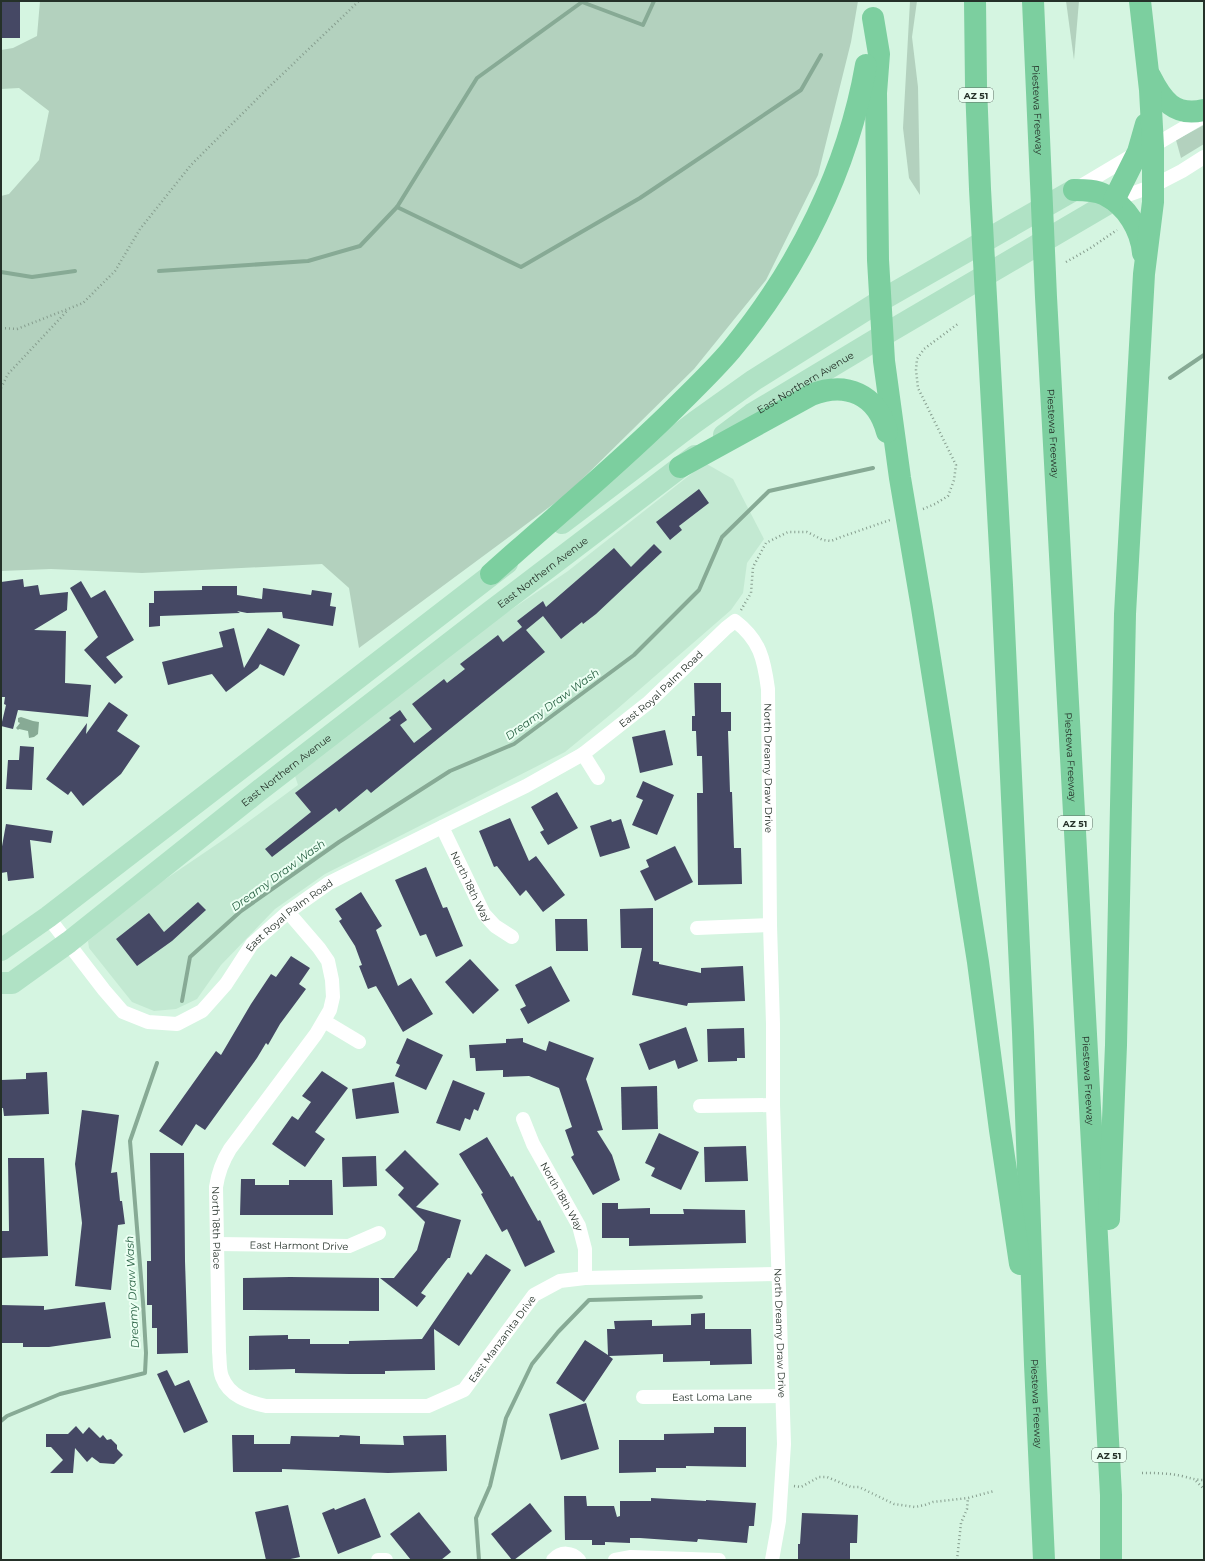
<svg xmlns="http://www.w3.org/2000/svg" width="1205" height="1561" font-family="Montserrat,sans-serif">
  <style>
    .built { fill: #c3e9d2 }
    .green { fill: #b3d1be }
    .water { fill: #87aa95 }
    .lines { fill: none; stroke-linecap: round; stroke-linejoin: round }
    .stream { stroke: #87aa95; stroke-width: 4 }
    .building { fill: #454864 }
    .path { stroke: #869d8e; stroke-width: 2.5; stroke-dasharray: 1 3; stroke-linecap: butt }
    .street { stroke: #fff; stroke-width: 14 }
    .primary { stroke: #b0e2c5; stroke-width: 22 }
    .highway { stroke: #7ccf9f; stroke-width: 22 }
    .labels { text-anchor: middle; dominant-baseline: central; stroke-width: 4; stroke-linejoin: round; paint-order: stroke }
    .shield { fill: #ecfff3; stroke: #616f66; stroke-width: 1 }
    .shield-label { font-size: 9px; font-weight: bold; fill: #253129 }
    .street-label { font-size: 10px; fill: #253129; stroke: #ecfff3 }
    .water-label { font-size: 11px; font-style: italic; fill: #276042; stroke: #ecfff3 }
  </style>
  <rect width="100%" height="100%" fill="#d5f5e1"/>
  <!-- built -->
  <polygon class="built" points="705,463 733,479 764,539 747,563 743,593 731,610 616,710 565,752 325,874 275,909 221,965 197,999 176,1009 154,1011 132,1002 89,948 88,941 148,891 226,838 298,785 295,776 478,632 568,571"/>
  <!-- green -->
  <g class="green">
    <polygon points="40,1 858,1 851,42 818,175 766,280 694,369 567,494 359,648 349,588 322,564 142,573 51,569 1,571 1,196 9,194 39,160 49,111 19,88 1,89 1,50 13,48 37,36"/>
    <polygon points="910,1 917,1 912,37 918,87 920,195 909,178 903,128"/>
    <polygon points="1066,1 1079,1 1074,60"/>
    <polygon points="1204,125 1204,144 1181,158 1176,140"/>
  </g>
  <!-- water -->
  <polygon class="water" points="21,717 33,721 39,722 38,734 34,737 29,738 28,731 19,729 18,730 16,728 20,723 18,722 18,718"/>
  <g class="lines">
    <!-- stream -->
    <g class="stream">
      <polyline points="397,207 521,267 640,198 801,90 821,55"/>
      <polyline points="159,271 308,261 360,246 397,207 477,78 582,2 643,25 654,1"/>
      <polyline points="1,272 32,277 75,271"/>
      <polyline points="1170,378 1204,355"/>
      <polyline points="182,1001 190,957 241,911 339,842 450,771 514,744 634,655 699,590 722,537 769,491 873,468"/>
      <polyline points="1,1421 7,1416 60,1394 145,1373 146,1353 143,1302 130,1141 157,1063"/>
      <polyline points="479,1560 476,1518 490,1486 506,1418 532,1364 558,1332 589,1300 701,1297"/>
    </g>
  </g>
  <!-- building -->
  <g class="building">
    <rect x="1" y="1" width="19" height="37"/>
    <polygon points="699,489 709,503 679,526 682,530 670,540 656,522"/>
    <polygon points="654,544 662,552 596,614 583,624 582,622 561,639 543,616 526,630 545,652 371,793 367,789 339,812 336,808 272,857 265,849 311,812 295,793 391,720 389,718 400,710 407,720 400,725 414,743 432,729 412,704 444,679 447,683 465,669 460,664 498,635 503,642 522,627 517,621 543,601 546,607 614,548 631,567"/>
    <polygon points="23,579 24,587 38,585 40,595 68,592 67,610 34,630 66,631 65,683 91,685 88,717 18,710 13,729 1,726 6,705 4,704 5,697 1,697 1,582"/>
    <polygon points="81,581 91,598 105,590 134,640 106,657 123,677 115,684 84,650 98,637 70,588"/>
    <polygon points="202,586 237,586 237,595 262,599 263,588 311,595 312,590 332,593 330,606 336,607 333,626 283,618 282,612 247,613 237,611 240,613 160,616 160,626 149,627 149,603 154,603 154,591 202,590"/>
    <polygon points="234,628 244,668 268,628 300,645 284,676 260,664 258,668 226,692 212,674 168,685 162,662 223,647 219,632"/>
    <polygon points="694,683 721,683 721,712 731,712 731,731 728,731 730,792 732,792 734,848 741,848 742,884 698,885 697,793 703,793 702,756 697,756 696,731 692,731 692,716 695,716"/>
    <polygon points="109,702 128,715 117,731 140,746 121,774 83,806 71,791 68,795 46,779 87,723 86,734"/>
    <polygon points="665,730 673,765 640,773 632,737"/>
    <polygon points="20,746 34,747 32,790 6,789 8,760 19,760"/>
    <polygon points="643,781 674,795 657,835 632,825 643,800 636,797"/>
    <polygon points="557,792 578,828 548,845 540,832 544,830 531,807"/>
    <polygon points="510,818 529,861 536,856 565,895 543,912 526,890 520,896 497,866 494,867 479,831"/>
    <polygon points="611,819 612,822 621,819 630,848 600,857 590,826"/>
    <polygon points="6,824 53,831 51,843 30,840 34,878 8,881 7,872 1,873 1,852"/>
    <polygon points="675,846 693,882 655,901 640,871 649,867 646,860"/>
    <polygon points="426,867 443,908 447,907 463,946 436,957 426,934 420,936 395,880"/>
    <polygon points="361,892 382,926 376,930 398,986 411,978 433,1014 403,1032 376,986 368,989 359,966 362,965 355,946 339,921 342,919 335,909"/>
    <polygon points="198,902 206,910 172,941 137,966 116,939 149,913 164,932"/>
    <polygon points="653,908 653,961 659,962 659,964 701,973 701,968 743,966 745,1001 688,1003 687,1006 632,995 642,948 621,948 620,909"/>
    <polygon points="555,919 587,919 588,951 556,951"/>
    <polygon points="291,956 310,968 299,984 306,989 280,1024 268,1045 266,1043 257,1058 205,1130 196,1124 182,1146 159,1131 216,1051 221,1055 251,1004 271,974 276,977"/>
    <polygon points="470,959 499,990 473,1014 445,982"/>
    <polygon points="551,966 570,1001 528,1024 520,1009 526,1006 515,985"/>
    <polygon points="686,1027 698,1061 678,1069 675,1060 649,1070 639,1044"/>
    <polygon points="744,1028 745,1058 737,1058 737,1061 708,1062 707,1029"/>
    <polygon points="407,1038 443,1055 426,1090 395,1076 400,1065 396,1063"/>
    <polygon points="523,1038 523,1042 546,1051 549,1041 594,1058 586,1079 603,1130 597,1131 612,1155 620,1180 593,1195 571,1157 574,1155 565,1130 572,1127 559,1088 529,1076 503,1077 503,1070 476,1071 475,1058 470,1058 469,1045 506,1043 506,1039"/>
    <polygon points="322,1071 348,1088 315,1132 325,1139 305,1167 272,1144 292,1116 298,1120 311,1102 302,1096"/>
    <polygon points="47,1072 49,1114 4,1116 3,1108 1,1108 1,1080 26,1079 26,1073"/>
    <polygon points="453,1080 485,1093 478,1111 474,1109 470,1120 465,1118 460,1131 436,1123"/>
    <polygon points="394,1082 399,1113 356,1119 352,1089"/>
    <polygon points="657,1086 658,1129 622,1130 621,1087"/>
    <polygon points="82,1110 119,1115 111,1173 117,1172 120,1201 122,1201 125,1224 118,1225 111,1290 75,1286 82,1223 75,1164"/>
    <polygon points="659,1133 699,1152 681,1190 651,1176 655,1168 645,1163"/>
    <polygon points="487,1137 511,1177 513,1176 538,1221 540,1220 555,1252 525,1267 507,1229 502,1232 481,1194 483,1193 459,1154"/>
    <polygon points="746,1146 748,1181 705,1182 704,1147"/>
    <polygon points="405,1150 439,1184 416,1207 461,1220 450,1258 448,1258 421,1293 426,1296 417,1307 380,1278 394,1278 417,1250 425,1222 398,1195 404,1188 385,1170"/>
    <polygon points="150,1153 184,1153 185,1261 188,1353 157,1354 157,1328 152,1328 152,1305 147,1305 147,1261 151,1261"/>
    <polygon points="376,1156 377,1186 343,1187 342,1157"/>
    <polygon points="8,1158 44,1158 48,1256 1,1258 1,1231 9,1231"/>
    <polygon points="241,1179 255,1179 255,1185 289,1185 289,1180 332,1180 333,1215 240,1215"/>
    <polygon points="602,1203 618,1203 618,1209 650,1208 650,1214 684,1214 683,1209 745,1210 746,1243 629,1246 629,1238 602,1238"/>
    <polygon points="486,1254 511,1270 459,1346 434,1329 435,1370 385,1371 385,1374 349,1374 295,1373 295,1369 249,1370 249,1336 288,1335 288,1339 310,1339 310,1344 349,1344 349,1341 422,1339 468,1272 471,1275"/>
    <polygon points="290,1277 379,1278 379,1311 243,1310 243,1278"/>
    <polygon points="105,1302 111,1338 49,1347 23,1347 23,1343 1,1343 1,1305 44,1306 44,1310"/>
    <polygon points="705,1313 705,1329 751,1329 752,1364 710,1365 710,1361 663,1362 663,1354 609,1356 613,1359 584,1402 556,1383 585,1340 608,1355 607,1329 615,1329 614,1321 652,1320 652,1326 691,1325 691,1314"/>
    <polygon points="167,1370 175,1386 189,1380 208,1422 184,1433 157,1374"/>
    <polygon points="586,1403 599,1449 561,1460 549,1414"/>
    <polygon points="76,1426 83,1434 89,1427 100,1438 103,1435 107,1440 111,1439 117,1445 117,1449 123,1455 114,1464 100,1463 92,1457 87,1462 75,1448 73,1473 50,1473 63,1460 51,1447 46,1447 46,1434 68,1434"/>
    <polygon points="714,1427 746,1427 746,1467 686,1466 686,1468 656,1468 656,1472 619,1473 619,1440 664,1440 664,1434 714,1433"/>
    <polygon points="232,1435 254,1435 254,1444 290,1444 291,1436 339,1437 340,1435 360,1436 360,1444 404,1445 403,1436 446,1435 447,1471 388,1473 282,1469 282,1472 233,1472"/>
    <polygon points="564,1496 586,1496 587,1506 614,1506 617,1517 620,1516 620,1501 651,1501 651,1498 706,1501 706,1500 756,1503 754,1526 749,1526 747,1543 698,1539 697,1542 640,1538 630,1538 630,1543 605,1542 605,1545 592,1545 592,1540 565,1540"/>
    <polygon points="365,1498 381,1537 338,1554 322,1513 334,1508 335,1510"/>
    <polygon points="530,1503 552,1531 514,1560 512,1560 491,1534"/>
    <polygon points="288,1505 300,1557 286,1560 266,1560 255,1512"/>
    <polygon points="419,1512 451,1552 441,1560 411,1560 390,1534"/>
    <polygon points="802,1513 858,1515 857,1543 850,1543 850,1560 798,1560 798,1544 800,1544"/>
  </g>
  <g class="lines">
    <!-- path -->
    <g class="path">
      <polyline points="1066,262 1089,249 1117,230"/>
      <polyline points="1,328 17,329 83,303 115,271 140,229 191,165 270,86 359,1"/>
      <polyline points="1,388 8,374 67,311"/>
      <polyline points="923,509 935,504 948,496 954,480 956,465 918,388 916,370 917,359 924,349 959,323"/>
      <polyline points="741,610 751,593 753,567 766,543 788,532 807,532 823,540 831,541 841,537 890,520"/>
      <path d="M1142,1473C1155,1473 1169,1473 1182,1476C1190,1478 1195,1480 1204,1480"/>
      <polyline points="1196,1481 1204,1489"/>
      <polyline points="794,1486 801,1487 819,1477 827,1477 851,1487 859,1487 894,1504 915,1507 925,1505 933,1502 968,1498 994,1491"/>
      <polyline points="957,1560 961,1523 967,1509 968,1498"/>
    </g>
    <!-- street -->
    <g class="street">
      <polyline points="1076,189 1138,152 1153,146 1204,116"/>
      <polyline points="1114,200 1153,186 1182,171 1204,157"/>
      <polyline points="583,754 598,778"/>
      <path id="s1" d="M442,827L484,914L495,926L512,937"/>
      <path id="s2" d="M288,912L319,948L328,961L332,980L333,997L330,1010L316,1034L230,1149C222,1162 218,1173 216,1187L219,1352C220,1359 219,1370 222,1377C229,1396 248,1402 266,1406H428L464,1390L534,1295L560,1281L585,1278L777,1274"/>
      <path id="s3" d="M48,917L104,990L123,1012L148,1022L177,1024L202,1011L226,984L252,944L288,912L329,883L442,827L526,786L583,754L648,703L726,628L735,621C760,640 764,659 768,689L770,925L773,1024V1105L784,1444L779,1521L772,1560"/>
      <polyline points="697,928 770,925"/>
      <polyline points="324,1021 359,1042"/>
      <polyline points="700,1106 773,1105"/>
      <path id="s4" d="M523,1119L533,1144L579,1226L585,1249V1278"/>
      <path id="s5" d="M217,1244L349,1246L379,1233"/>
      <path id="s6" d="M643,1397L782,1396"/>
      <polyline points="378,1560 386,1560"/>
      <path d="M553,1560C561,1551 572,1552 579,1560"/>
      <polyline points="615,1560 631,1557 719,1560"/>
    </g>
    <!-- primary -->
    <g class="primary">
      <path id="s7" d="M724,435L752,414L882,336L1114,200"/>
      <polyline points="562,523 695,422 754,380 880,301 1074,190"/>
      <polyline points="1,950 48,917 507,563"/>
      <path id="s8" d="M1,983H12L69,942L256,793L490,612L695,456"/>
    </g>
    <!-- highway -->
    <g class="highway">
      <path id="s9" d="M975,1L976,86L980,189L1002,585L1023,1032L1035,1364L1044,1560"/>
      <path id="s10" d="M1033,1L1046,297L1111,1495V1560"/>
      <polyline points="873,18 879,54 876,93 878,260 884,361 900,478 922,608 978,962 1000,1130 1020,1264"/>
      <path d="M1150,76C1162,100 1174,117 1204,110"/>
      <path d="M1074,190C1085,190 1096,190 1105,195C1127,206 1141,230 1143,253"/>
      <polyline points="1114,200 1138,152 1146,124"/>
      <path d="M680,467L811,395C846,381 877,394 887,432"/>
      <path d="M491,574C553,518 618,465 677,406C695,388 714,370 731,350C798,269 848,169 866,65"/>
      <polyline points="1109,1219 1116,1045 1125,614 1144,274 1153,202 1153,146 1150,90 1140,1"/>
    </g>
  </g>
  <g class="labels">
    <!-- shield labels -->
    <g class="shield">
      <rect x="959" y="88" width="34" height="14" rx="3"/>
      <rect x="1058" y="816" width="34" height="14" rx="3"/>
      <rect x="1092" y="1448" width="34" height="14" rx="3"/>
    </g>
    <g class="shield-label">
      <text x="976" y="95">AZ 51</text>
      <text x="1075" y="823">AZ 51</text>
      <text x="1109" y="1455">AZ 51</text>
    </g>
    <!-- street labels -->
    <g class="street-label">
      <text stroke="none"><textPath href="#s10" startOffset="109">Piestewa Freeway</textPath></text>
      <text stroke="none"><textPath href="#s7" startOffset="97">East Northern Avenue</textPath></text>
      <text stroke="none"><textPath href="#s10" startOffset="433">Piestewa Freeway</textPath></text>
      <text stroke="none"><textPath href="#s8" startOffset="682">East Northern Avenue</textPath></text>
      <text stroke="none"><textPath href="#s3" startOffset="774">East Royal Palm Road</textPath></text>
      <text stroke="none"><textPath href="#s10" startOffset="757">Piestewa Freeway</textPath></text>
      <text stroke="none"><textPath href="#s3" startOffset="1032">North Dreamy Draw Drive</textPath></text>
      <text stroke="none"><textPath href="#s8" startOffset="358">East Northern Avenue</textPath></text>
      <text stroke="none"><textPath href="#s1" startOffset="66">North 18th Way</textPath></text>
      <text stroke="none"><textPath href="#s3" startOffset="336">East Royal Palm Road</textPath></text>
      <text stroke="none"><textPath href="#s10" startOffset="1081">Piestewa Freeway</textPath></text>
      <text stroke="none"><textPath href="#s4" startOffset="87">North 18th Way</textPath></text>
      <text stroke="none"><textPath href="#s2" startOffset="366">North 18th Place</textPath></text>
      <text stroke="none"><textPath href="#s5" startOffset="82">East Harmont Drive</textPath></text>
      <text stroke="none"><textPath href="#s3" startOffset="1597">North Dreamy Draw Drive</textPath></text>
      <text stroke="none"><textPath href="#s2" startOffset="836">East Manzanita Drive</textPath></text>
      <text stroke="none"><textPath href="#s6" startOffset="69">East Loma Lane</textPath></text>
      <text stroke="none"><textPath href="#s9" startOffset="1404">Piestewa Freeway</textPath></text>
    </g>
    <!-- water labels -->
    <g class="water-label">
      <text transform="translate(552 704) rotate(-36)">Dreamy Draw Wash</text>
      <text transform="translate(278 875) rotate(-36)">Dreamy Draw Wash</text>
      <text transform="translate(132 1292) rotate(-93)">Dreamy Draw Wash</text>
    </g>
  </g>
  <!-- border -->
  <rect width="1205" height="1561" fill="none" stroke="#253129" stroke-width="4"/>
</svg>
